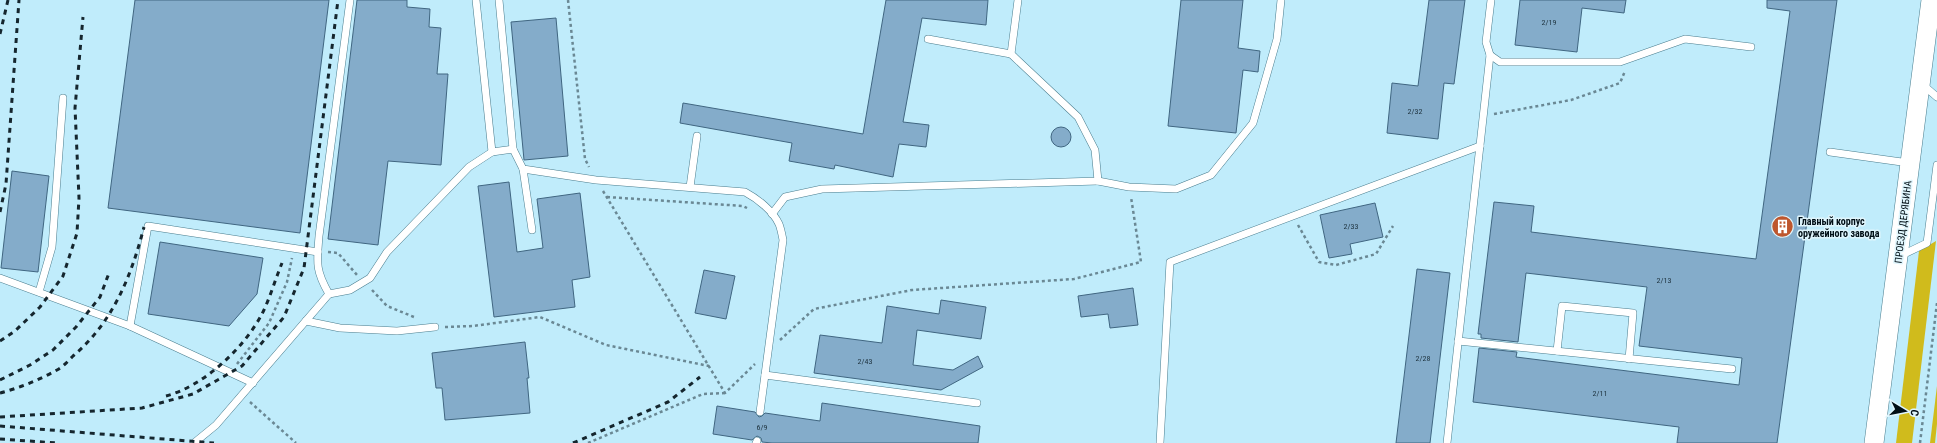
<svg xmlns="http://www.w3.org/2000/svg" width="1937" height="443" font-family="'Roboto Condensed',sans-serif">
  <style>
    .green { fill: #d0bb1c }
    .building { fill: #84acca; stroke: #406681 }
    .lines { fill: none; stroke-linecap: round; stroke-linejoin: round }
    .lane-casing { stroke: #497d8e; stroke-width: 8 }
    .secondary-casing { stroke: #497d8e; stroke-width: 20 }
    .path { stroke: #6a8894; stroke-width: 2.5; stroke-dasharray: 3 3; stroke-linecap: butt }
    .lane { stroke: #fff; stroke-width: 7 }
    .secondary { stroke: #fff; stroke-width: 19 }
    .rail { stroke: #15262e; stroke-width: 3; stroke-dasharray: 5 5; stroke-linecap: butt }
    .labels { text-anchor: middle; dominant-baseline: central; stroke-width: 3; stroke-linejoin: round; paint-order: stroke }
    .number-label { font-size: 8px; fill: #213642 }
    .poi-label { font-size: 10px; font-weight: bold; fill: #000e15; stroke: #dff5fc; text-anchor: start }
    .street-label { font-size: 10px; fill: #000e15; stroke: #dff5fc }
  </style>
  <rect width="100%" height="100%" fill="#c0ecfb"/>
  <!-- green -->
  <g class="green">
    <polygon points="1936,241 1912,443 1896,443 1919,251"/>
    <polygon points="1937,386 1937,424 1935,443 1930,443"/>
  </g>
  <!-- building -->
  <g class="building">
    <polygon points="135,0 329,0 300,233 108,208"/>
    <polygon points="357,0 407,0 407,7 430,9 429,27 441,28 437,74 448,74 441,165 388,161 378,245 328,239"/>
    <polygon points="886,0 988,0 986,25 922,18 903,122 929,125 926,147 899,144 893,177 835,165 834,169 789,161 792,143 680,123 683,103 863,134"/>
    <polygon points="1181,0 1243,0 1238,48 1260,51 1258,72 1243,70 1236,133 1168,126"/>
    <polygon points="1429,0 1465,0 1454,84 1444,83 1438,139 1387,133 1392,83 1418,86"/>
    <polygon points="1520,0 1626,0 1624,13 1582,8 1577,52 1515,45"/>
    <polygon points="1767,0 1837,0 1777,443 1677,443 1679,427 1473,402 1479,348 1517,352 1516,357 1739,385 1742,358 1639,346 1647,287 1526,273 1518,342 1481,338 1481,334 1478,334 1494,202 1534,206 1531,232 1756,259 1790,11 1767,8"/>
    <polygon points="556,18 568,156 524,160 511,22"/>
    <circle cx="1061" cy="137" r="10"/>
    <polygon points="12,171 49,176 38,272 1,268"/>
    <polygon points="509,182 517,252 543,248 537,199 580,193 590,277 572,280 575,307 494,317 478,186"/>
    <polygon points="1375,203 1383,237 1350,244 1352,254 1329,258 1320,215"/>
    <polygon points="160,242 263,258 257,294 229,326 148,314"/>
    <polygon points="1417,269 1450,273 1430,443 1396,443"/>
    <polygon points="704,270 735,276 726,319 695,313"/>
    <polygon points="1133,288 1138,325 1110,328 1108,314 1081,317 1078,296"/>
    <polygon points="941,300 986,307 981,339 917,330 913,365 953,370 978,356 983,367 941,390 814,373 820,335 882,343 887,306 939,314"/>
    <polygon points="525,342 529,378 527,378 530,413 445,420 442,388 436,388 432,353"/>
    <polygon points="822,403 980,426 978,443 772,443 762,442 761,438 757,436 752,440 713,434 717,406 755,412 759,417 762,416 765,413 820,421"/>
  </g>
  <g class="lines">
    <defs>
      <g id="lane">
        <path d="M350,0L319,236C317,262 315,270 329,294L350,290L370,278L387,252L469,167L492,152L513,149L523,169L596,180L745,192C758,199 773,211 779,224C781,229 782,235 783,240L760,412"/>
        <polyline points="476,0 492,152"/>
        <polyline points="499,0 513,149"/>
        <polyline points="1491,0 1486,42 1490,55 1500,62 1620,62 1685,39 1751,47"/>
        <polyline points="928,39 1011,54"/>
        <polyline points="1922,84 1937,97"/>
        <polyline points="1830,152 1909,163"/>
        <polyline points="523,169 532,230"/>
        <polyline points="1098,181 1129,187 1176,189 1211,175 1253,123 1277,39 1281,0"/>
        <polyline points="690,187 697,136"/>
        <polyline points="772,214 785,197 822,189 1098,181 1095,150 1078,117 1011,54 1018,0"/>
        <polyline points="1900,256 1927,243 1937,165"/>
        <polyline points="0,278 130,326 253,383"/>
        <polyline points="39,292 52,247 63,98"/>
        <polyline points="306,321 340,328 397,331 435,327"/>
        <polyline points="130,326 148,226 318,252"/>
        <polyline points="1458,341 1732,369"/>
        <polyline points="1557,351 1562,306 1633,313 1629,359"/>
        <polyline points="765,375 977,403"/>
        <polyline points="194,443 216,425 329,294"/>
        <polyline points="756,443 757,441"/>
        <polyline points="1160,443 1170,262 1480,146"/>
        <polyline points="1447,443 1490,55"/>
      </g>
      <polyline id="secondary" points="1874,443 1931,0"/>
    </defs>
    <!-- lane casing -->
    <use href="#lane" class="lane-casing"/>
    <!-- secondary casing -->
    <use href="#secondary" class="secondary-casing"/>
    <!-- path -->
    <g class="path">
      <polyline points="568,0 585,159 589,167"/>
      <polyline points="1494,114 1571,100 1620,83 1625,71"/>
      <polyline points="603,191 725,393 755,364"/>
      <polyline points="607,197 743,206 747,208"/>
      <polyline points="1298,225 1319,262 1336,265 1376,254 1393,226"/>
      <polyline points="328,252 338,253 357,275"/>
      <polyline points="372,290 387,306 414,317"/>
      <polyline points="445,327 473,326 540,317 606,345 709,366"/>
      <polyline points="780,340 814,309 912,290 1074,279 1141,262 1131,197"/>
      <polyline points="237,364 269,323 287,282 292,258"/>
      <polyline points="250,402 296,443"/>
      <polyline points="588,443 703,394 725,393"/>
      <polyline points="1920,443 1937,303"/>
    </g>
    <!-- lane -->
    <use href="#lane" class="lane"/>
    <!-- secondary -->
    <use href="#secondary" class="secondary"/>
    <!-- rail -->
    <g class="rail">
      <polyline points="0,34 8,0"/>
      <polyline points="0,212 6,184 19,0"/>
      <polyline points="0,341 15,331 40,307 63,276 77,233 79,198 75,108 83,17"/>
      <polyline points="0,380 30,365 53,350 76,327 100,297 109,273"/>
      <path d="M0,393C19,388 39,380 57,370C63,367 68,361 73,356C113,322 131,277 144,227"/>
      <path d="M166,396C204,386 244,348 262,314C270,298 275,280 282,263"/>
      <polyline points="0,417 142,408 193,394 242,366 284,317 304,268 338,0"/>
      <polyline points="0,426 214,443"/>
      <polyline points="0,439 57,443"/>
      <polyline points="573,443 668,402 700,377"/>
    </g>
  </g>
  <!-- icons -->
  <defs>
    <symbol id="building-disc" viewBox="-11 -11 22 22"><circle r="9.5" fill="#be562d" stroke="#dff5fc"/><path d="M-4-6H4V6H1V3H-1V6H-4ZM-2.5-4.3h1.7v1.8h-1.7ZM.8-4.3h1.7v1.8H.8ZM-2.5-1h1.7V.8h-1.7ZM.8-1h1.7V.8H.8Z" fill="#fff"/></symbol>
  </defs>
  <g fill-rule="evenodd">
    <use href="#building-disc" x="1770" y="214" width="25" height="25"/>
  </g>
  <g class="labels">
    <!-- number labels -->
    <g class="number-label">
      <text x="1549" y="22">2/19</text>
      <text x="1415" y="111">2/32</text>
      <text x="1351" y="226">2/33</text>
      <text x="1664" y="280">2/13</text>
      <text x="1423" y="358">2/28</text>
      <text x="865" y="361">2/43</text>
      <text x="1600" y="393">2/11</text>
      <text x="762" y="427">6/9</text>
    </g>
    <!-- poi labels -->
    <g class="poi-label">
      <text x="1798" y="221">Главный корпус<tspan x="1798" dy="12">оружейного завода</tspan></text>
    </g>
    <!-- street labels -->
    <g class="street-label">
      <text transform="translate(1903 222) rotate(-83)">ПРОЕЗД ДЕРЯБИНА</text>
    </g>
  </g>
  <!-- north arrow -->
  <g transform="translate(1905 411) rotate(100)" stroke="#dff5fc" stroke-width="3" paint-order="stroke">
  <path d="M0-3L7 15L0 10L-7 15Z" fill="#000e15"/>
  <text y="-6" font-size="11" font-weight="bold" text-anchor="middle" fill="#000e15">С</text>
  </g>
</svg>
